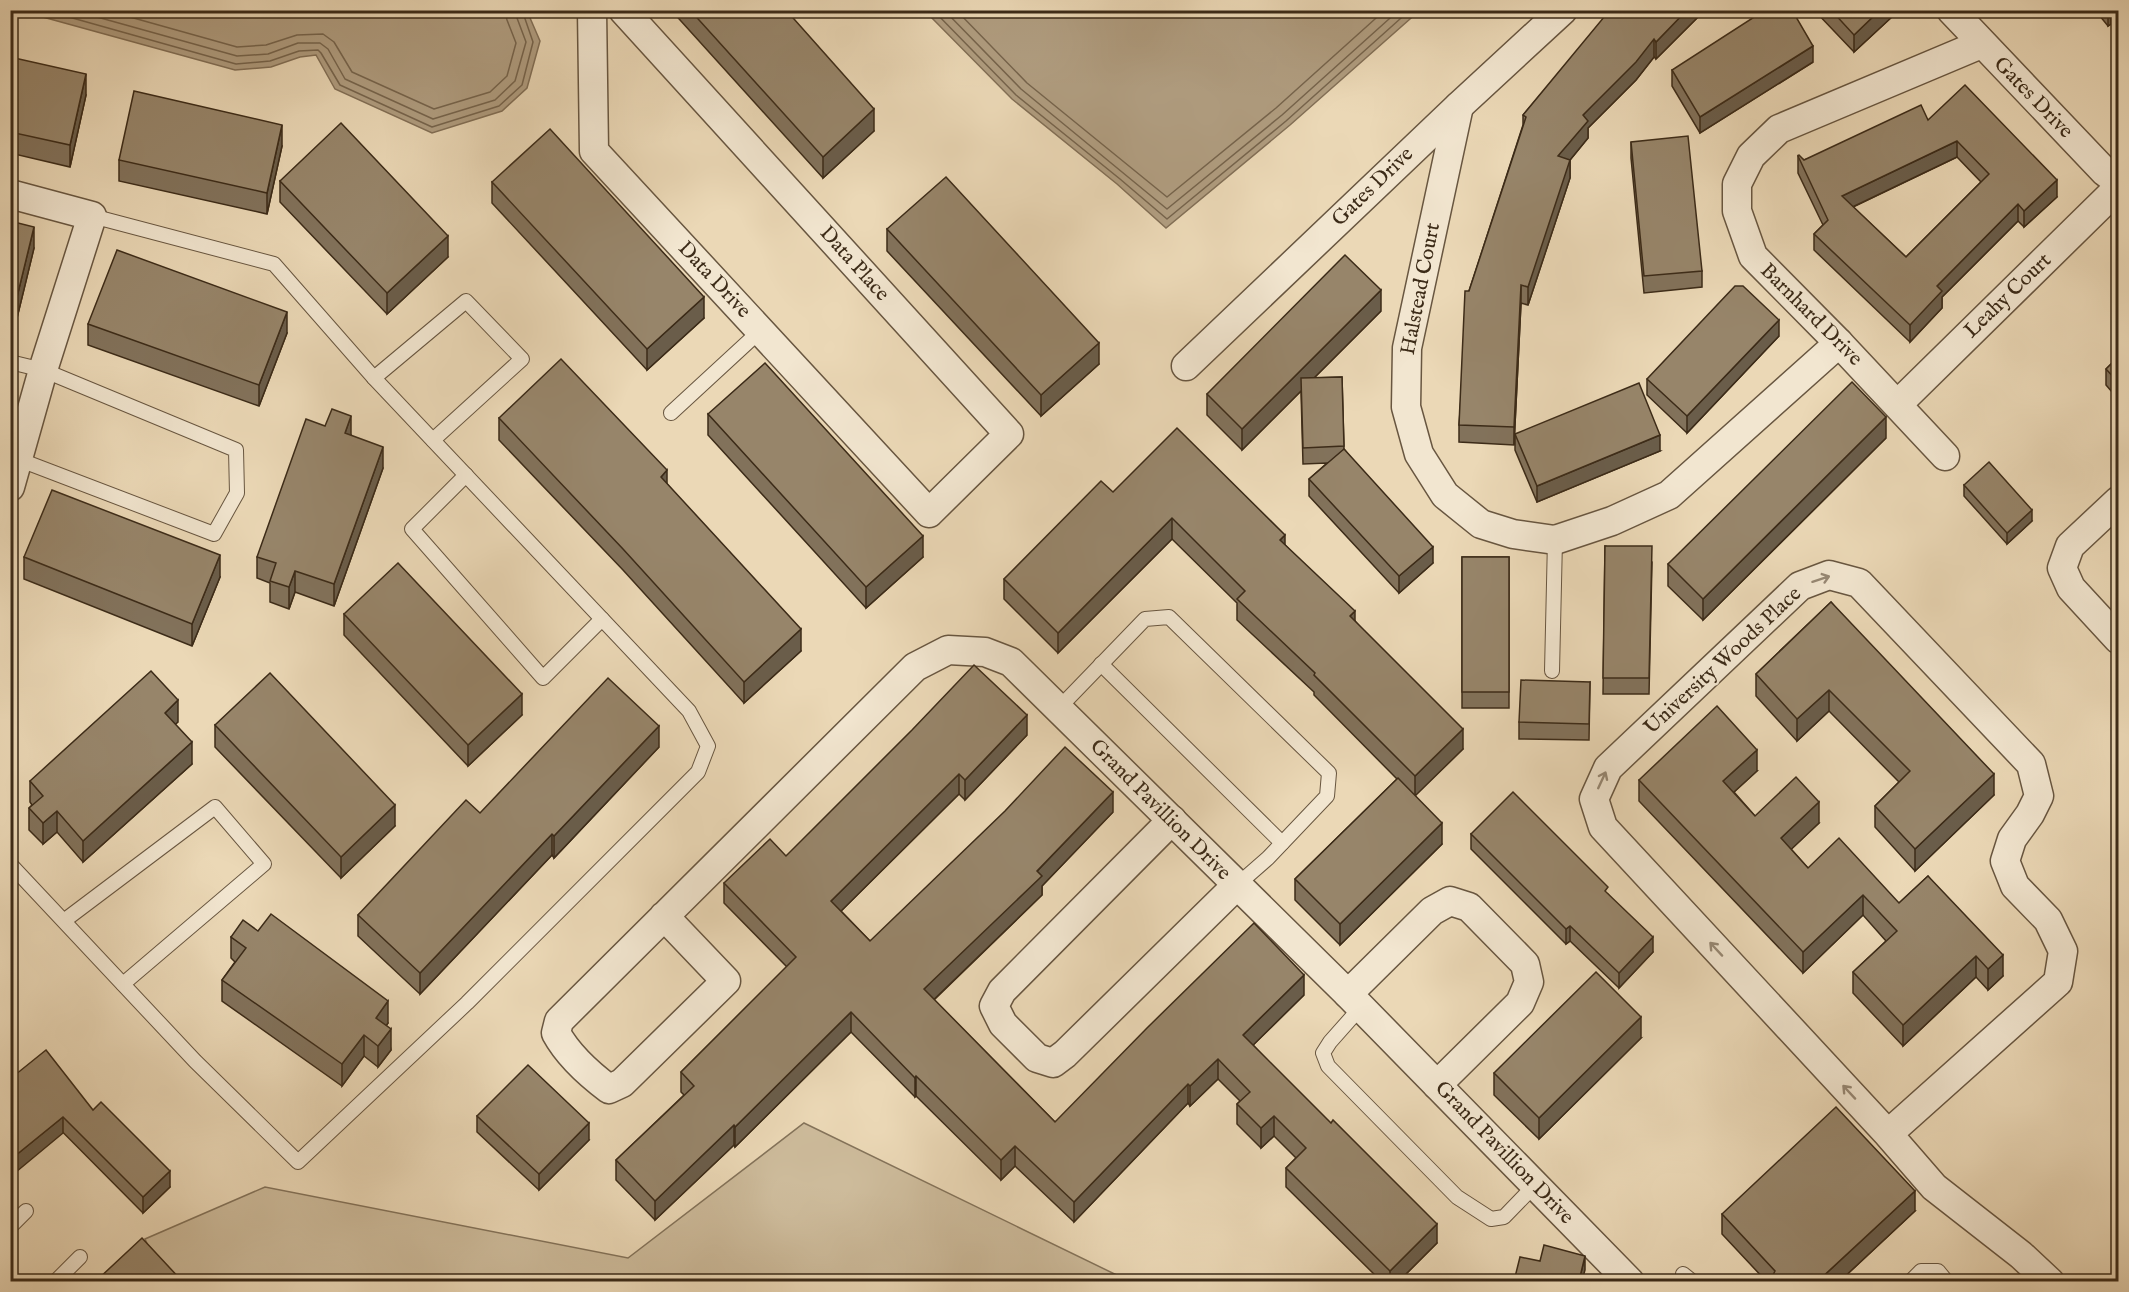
<svg xmlns="http://www.w3.org/2000/svg" width="2129" height="1292" font-family="'IM FELL English',serif">
  <style>
    .green { fill: #cdbb9b; stroke: #84735a; stroke-width: 1.5 }
    .water { fill: #b09d80; stroke: #826f56; stroke-width: 1.5 }
    .lines { fill: none; stroke-linecap: round; stroke-linejoin: round }
    .shore { stroke: #76644c; stroke-width: 1.5 }
    .lane-casing { stroke: #685640; stroke-width: 16 }
    .street-casing { stroke: #685640; stroke-width: 31 }
    .lane { stroke: #f2e6d0; stroke-width: 14 }
    .street { stroke: #f2e6d0; stroke-width: 28 }
    .wall { fill: #82725b; stroke: #3c2b18; stroke-width: 1.5; fill-rule: evenodd }
    .shaded-wall { fill: #6a5d4a; stroke: #3c2b18; stroke-width: 1.5 }
    .building { fill: #97856a; stroke: #3c2b18; stroke-width: 1.5; fill-rule: evenodd }
    .oneway { stroke: #978874 }
    .labels { text-anchor: middle; dominant-baseline: central; stroke-width: 4.5; stroke-linejoin: round; paint-order: stroke }
    .street-label { font-size: 21px; fill: #3c2b18; stroke: #f2e6d0 }
  </style>
  <rect width="100%" height="100%" fill="#ebd8b6"/>
  <filter id="stains"><feTurbulence type="fractalNoise" baseFrequency=".00333" numOctaves="4"/><feColorMatrix values="0 0 0 0 .2 0 0 0 0 .09 0 0 0 0 .02 0 0 0 .5 -.17"/></filter>
  <radialGradient id="worn" r=".72"><stop offset=".6" stop-color="#630" stop-opacity="0"/><stop offset="1" stop-color="#630" stop-opacity=".3"/></radialGradient>
  <!-- green -->
  <polygon class="green" points="804,1123 1129,1281 164,1282 145,1239 265,1187 628,1258"/>
  <!-- water -->
  <g class="water">
    <polygon points="21,11 527,11 540,41 527,88 502,111 432,133 335,89 316,55 300,57 271,67 235,70"/>
    <polygon points="925,11 1419,11 1290,125 1166,228 1117,184 1012,99"/>
  </g>
  <g class="lines">
    <!-- shore -->
    <g class="shore">
      <polyline points="44,10 236,64 270,61 299,51 318,50 321,53 340,85 432,127 499,106 522,85 533,42 522,10"/>
      <polyline points="72,10 237,56 268,54 298,43 320,43 328,49 345,79 433,119 495,100 515,81 526,42 514,10"/>
      <polyline points="105,10 237,47 266,45 297,35 323,34 334,42 352,72 434,109 490,92 507,76 516,43 507,20 505,10"/>
      <polyline points="933,10 1016,95 1120,179 1167,219 1286,121 1410,10"/>
      <polyline points="944,10 1021,89 1167,209 1282,115 1399,10"/>
      <polyline points="956,10 1027,83 1167,197 1276,108 1385,10"/>
    </g>
    <defs>
      <g id="lane">
        <polyline points="10,362 43,370 236,450 237,493 214,534 15,458"/>
        <polyline points="374,378 466,301 522,359 433,440"/>
        <polyline points="671,413 760,331"/>
        <polyline points="466,475 412,529 543,678 602,619"/>
        <polyline points="1101,664 1282,843"/>
        <polyline points="1552,671 1555,540"/>
        <polyline points="1058,709 1145,619 1169,617 1329,773 1327,796 1268,858 1236,886"/>
        <polyline points="10,864 195,1061 298,1162 467,1003 698,772 708,746 689,711 374,378 274,264 92,216"/>
        <polyline points="65,920 215,807 264,864 123,984"/>
        <polyline points="1361,1007 1330,1042 1323,1053 1328,1066 1457,1197 1491,1219 1504,1217 1535,1185"/>
        <polyline points="10,1227 26,1211"/>
        <polyline points="1683,1274 1693,1282"/>
        <polyline points="55,1282 80,1257"/>
        <polyline points="1910,1282 1921,1271 1938,1271 1947,1282"/>
      </g>
      <g id="street">
        <polyline points="592,10 594,151 929,513 1009,434 623,10"/>
        <polyline points="1951,10 2105,172 2118,182"/>
        <polyline points="1459,106 1407,348 1406,407 1419,454 1445,495 1481,524 1513,534 1555,540 1612,521 1669,495 1839,343"/>
        <polyline points="10,194 92,216 43,370 10,487"/>
        <polyline points="1186,366 1459,106 1563,10"/>
        <polyline points="1898,404 2118,188"/>
        <polyline points="1945,456 1839,343 1753,256 1737,211 1737,184 1751,156 1779,129 1981,44"/>
        <polyline points="2118,501 2070,546 2062,568 2071,588 2118,639"/>
        <polyline points="1172,820 1002,991 994,1006 1003,1024 1037,1058 1053,1063 1065,1054 1236,886"/>
        <path d="M664,916L726,981L622,1083L609,1089C589,1074 568,1055 556,1033L559,1021L915,667L948,650L985,652L1011,662L1348,994L1630,1282"/>
        <polyline points="1348,994 1432,911 1450,901 1469,907 1525,964 1529,982 1520,1003 1437,1085"/>
        <polyline points="1888,1134 2058,982 2063,951 2048,920 2015,886 2005,861 2012,839 2030,814 2039,796 2031,764 1859,583 1829,575 1800,586 1608,768 1594,799 1603,827 1888,1134 1934,1187 2021,1255 2050,1282"/>
      </g>
    </defs>
    <!-- lane casing -->
    <use href="#lane" class="lane-casing"/>
    <!-- street casing -->
    <use href="#street" class="street-casing"/>
    <!-- lane -->
    <use href="#lane" class="lane"/>
    <!-- street -->
    <use href="#street" class="street"/>
  </g>
  <!-- wall -->
  <g class="wall">
    <polygon points="671,10 786,10 874,131 823,178"/>
    <polygon points="1613,10 1705,10 1656,59 1654,57 1636,80 1588,128 1588,138 1570,160 1570,178 1528,305 1521,303 1514,445 1459,442 1459,425 1469,291 1523,125 1523,115"/>
    <polygon points="1814,10 1894,10 1894,15 1854,52"/>
    <polygon points="2095,10 2118,10 2118,33 2111,24 2108,26"/>
    <polygon points="10,57 86,95 70,167 10,153"/>
    <polygon points="1813,62 1700,133 1672,86 1672,70"/>
    <path d="M1928,120L2057,197L2024,227L2018,221L1942,297V308L1910,342L1814,250V234L1823,225L1798,173V156L1804,160ZM1957,157L1981,182L1906,257L1853,207Z"/>
    <polygon points="1631,142 1702,271 1702,287 1644,293 1631,158"/>
    <polygon points="282,146 267,214 119,181 119,160"/>
    <polygon points="280,181 448,257 387,314 280,202"/>
    <polygon points="492,182 704,318 647,370 492,203"/>
    <polygon points="10,221 34,248 17,318 10,317"/>
    <polygon points="887,229 1099,364 1041,416 887,251"/>
    <polygon points="1381,311 1314,378 1342,377 1344,449 1433,563 1399,593 1309,496 1309,479 1327,463 1303,464 1301,391 1242,450 1207,415 1207,394"/>
    <polygon points="88,324 287,333 259,406 88,345"/>
    <polygon points="1779,336 1687,433 1647,395 1647,379"/>
    <polygon points="2118,357 2118,399 2106,385 2106,369"/>
    <polygon points="708,414 923,557 866,608 708,435"/>
    <polygon points="499,418 667,484 801,651 744,703 623,570 499,440"/>
    <polygon points="1515,434 1660,451 1537,502 1515,450"/>
    <polygon points="351,435 383,468 334,606 295,592 289,609 270,602 270,583 257,578 257,557"/>
    <polygon points="1886,438 1703,620 1668,586 1668,564"/>
    <polygon points="1964,485 2032,521 2007,544 1964,496"/>
    <polygon points="1113,492 1285,545 1355,621 1463,749 1415,795 1442,844 1340,945 1295,900 1295,879 1397,779 1314,695 1314,692 1237,620 1237,603 1172,539 1058,653 1004,599 1004,579"/>
    <polygon points="1605,546 1652,562 1649,694 1603,694"/>
    <polygon points="24,557 220,577 192,646 24,579"/>
    <rect x="1462" y="557" width="47" height="151"/>
    <polygon points="1831,602 1994,795 1915,871 1875,827 1875,806 1899,782 1829,711 1797,741 1756,696 1756,674"/>
    <polygon points="344,614 522,715 468,766 344,635"/>
    <polygon points="1590,682 1589,740 1519,739 1519,722"/>
    <polygon points="178,722 175,724 192,764 83,862 57,832 43,844 29,830 29,808 32,805 30,802 30,781"/>
    <polygon points="215,725 395,826 341,878 215,747"/>
    <polygon points="1027,735 965,800 959,794 841,911 870,941 1113,812 1042,886 1042,895 934,1000 1055,1122 1304,995 1253,1045 1437,1243 1399,1281 1381,1281 1286,1187 1286,1168 1296,1158 1274,1136 1261,1148 1237,1124 1237,1104 1240,1101 1218,1079 1190,1106 1188,1103 1074,1222 1015,1166 1001,1180 916,1096 915,1097 851,1032 735,1147 734,1145 655,1220 616,1180 616,1160 684,1095 681,1092 681,1072 787,967 724,903 724,883 786,856"/>
    <polygon points="659,747 554,858 552,855 420,994 358,936 358,915 480,813"/>
    <polygon points="1757,771 1734,792 1755,816 1819,823 1791,849 1808,868 1899,903 1928,876 2003,976 1988,990 1976,977 1903,1046 1853,993 1853,972 1886,941 1863,915 1803,973 1639,801 1639,780"/>
    <polygon points="1471,834 1608,894 1653,952 1619,988 1570,941 1566,944 1471,849"/>
    <polygon points="231,937 388,1023 386,1026 391,1050 378,1067 364,1056 342,1086 222,1001 222,980 235,962 231,958"/>
    <polygon points="1641,1038 1539,1139 1494,1095 1494,1073"/>
    <polygon points="10,1079 93,1110 170,1187 143,1213"/>
    <polygon points="477,1116 589,1140 539,1190 477,1132"/>
    <polygon points="1915,1211 1840,1281 1766,1281 1722,1234 1722,1214"/>
  </g>
  <!-- shaded-wall -->
  <g class="shaded-wall">
    <polygon points="1687,10 1705,10 1656,59 1656,42"/>
    <polygon points="1880,10 1894,10 1894,15 1854,52 1854,35"/>
    <polygon points="2108,10 2111,10 2111,24 2108,26"/>
    <polygon points="1654,39 1654,57 1636,80 1588,128 1588,138 1570,160 1570,178 1528,305 1528,287 1558,156 1583,115"/>
    <polygon points="1813,46 1813,62 1700,133 1700,117"/>
    <polygon points="86,74 86,95 70,167 70,145"/>
    <polygon points="874,109 874,131 823,178 823,157"/>
    <polygon points="282,125 282,146 267,214 267,193"/>
    <polygon points="1957,141 1957,157 1842,212 1842,196"/>
    <polygon points="2057,180 2057,197 2024,227 2024,211"/>
    <polygon points="2018,204 2018,221 1942,297 1942,308 1910,342 1910,325 1937,286"/>
    <polygon points="34,227 34,248 17,318 17,297"/>
    <polygon points="448,236 448,257 387,314 387,293"/>
    <polygon points="1521,285 1521,303 1514,445 1514,427"/>
    <polygon points="1381,290 1381,311 1242,450 1242,429"/>
    <polygon points="704,297 704,318 647,370 647,349"/>
    <polygon points="287,312 287,333 259,406 259,385"/>
    <polygon points="1779,320 1779,336 1687,433 1687,416"/>
    <polygon points="1099,343 1099,364 1041,416 1041,395"/>
    <polygon points="351,416 351,437 345,433"/>
    <polygon points="1886,417 1886,438 1703,620 1703,599"/>
    <polygon points="1660,435 1660,451 1537,502 1537,486"/>
    <polygon points="383,447 383,468 334,606 334,584"/>
    <polygon points="667,470 667,492 661,477"/>
    <polygon points="2032,510 2032,521 2007,544 2007,533"/>
    <polygon points="1172,518 1172,539 1058,653 1058,633"/>
    <polygon points="1285,535 1285,555 1280,540"/>
    <polygon points="923,536 923,557 866,608 866,587"/>
    <polygon points="1433,547 1433,563 1399,593 1399,576"/>
    <polygon points="220,555 220,577 192,646 192,624"/>
    <polygon points="295,571 295,592 289,609 289,587"/>
    <polygon points="1355,611 1355,632 1350,616"/>
    <polygon points="801,629 801,651 744,703 744,682"/>
    <polygon points="1829,690 1829,711 1797,741 1797,719"/>
    <polygon points="522,694 522,715 468,766 468,745"/>
    <polygon points="178,700 178,722 165,734 165,713"/>
    <polygon points="1027,715 1027,735 965,800 965,780"/>
    <polygon points="659,726 659,747 554,858 554,836"/>
    <polygon points="1463,729 1463,749 1415,796 1415,776"/>
    <polygon points="192,742 192,764 83,862 83,841"/>
    <polygon points="1757,750 1757,771 1723,802 1723,781"/>
    <polygon points="959,774 959,794 831,921 831,901"/>
    <polygon points="1994,774 1994,795 1915,871 1915,849"/>
    <polygon points="1113,792 1113,812 1042,886 1042,895 924,1009 924,989"/>
    <polygon points="1819,802 1819,823 1781,859 1781,838"/>
    <polygon points="395,805 395,826 341,878 341,857"/>
    <polygon points="57,811 57,832 43,844 43,823"/>
    <polygon points="1442,823 1442,844 1340,945 1340,924"/>
    <polygon points="552,834 552,855 420,994 420,973"/>
    <polygon points="1863,895 1863,915 1803,973 1803,952"/>
    <polygon points="1570,926 1570,941 1566,944 1566,929"/>
    <polygon points="1653,937 1653,952 1619,988 1619,973"/>
    <polygon points="2003,955 2003,976 1988,990 1988,969"/>
    <polygon points="1976,956 1976,977 1903,1046 1903,1025"/>
    <polygon points="1304,975 1304,995 1243,1055 1243,1035"/>
    <polygon points="388,1001 388,1023 376,1040 376,1018"/>
    <polygon points="851,1012 851,1032 735,1147 735,1127"/>
    <polygon points="1641,1017 1641,1038 1539,1139 1539,1118"/>
    <polygon points="391,1029 391,1050 378,1067 378,1046"/>
    <polygon points="364,1035 364,1056 342,1086 342,1064"/>
    <polygon points="1218,1059 1218,1079 1190,1106 1190,1086"/>
    <polygon points="916,1076 916,1096 915,1097 915,1078"/>
    <polygon points="1188,1084 1188,1103 1074,1222 1074,1202"/>
    <polygon points="1274,1116 1274,1136 1261,1148 1261,1128"/>
    <polygon points="63,1117 63,1133 10,1177 10,1160"/>
    <polygon points="589,1123 589,1140 539,1190 539,1174"/>
    <polygon points="734,1125 734,1145 655,1220 655,1201"/>
    <polygon points="1015,1146 1015,1166 1001,1180 1001,1160"/>
    <polygon points="170,1171 170,1187 143,1213 143,1197"/>
    <polygon points="1915,1191 1915,1211 1840,1281 1818,1281"/>
    <polygon points="1437,1224 1437,1243 1399,1281 1390,1281 1390,1271"/>
    <polygon points="1585,1256 1585,1270 1582,1281 1579,1281"/>
  </g>
  <!-- building -->
  <g class="building">
    <polygon points="690,10 786,10 874,109 823,157"/>
    <polygon points="1613,10 1687,10 1656,42 1654,39 1636,62 1583,115 1588,121 1558,156 1570,160 1528,287 1521,285 1514,427 1459,425 1465,291 1469,291 1526,117 1523,115 1609,11 1611,13"/>
    <polygon points="1765,10 1792,10 1813,46 1700,117 1672,70"/>
    <polygon points="1831,10 1880,10 1854,35"/>
    <polygon points="10,57 86,74 70,145 10,132"/>
    <path d="M1965,85L2057,180L2024,211L2018,204L1937,286L1942,291L1910,325L1814,234L1828,220L1798,156L1799,155L1804,160L1921,105L1928,120ZM1957,141L1989,174L1906,257L1842,196Z"/>
    <polygon points="134,91 282,125 267,193 119,160"/>
    <polygon points="341,123 448,236 387,293 280,181"/>
    <polygon points="550,129 704,297 647,349 492,182"/>
    <polygon points="1688,136 1702,271 1644,276 1631,142"/>
    <polygon points="946,177 1099,343 1041,395 887,229"/>
    <polygon points="10,221 34,227 17,297 10,295"/>
    <polygon points="117,250 287,312 259,385 88,324"/>
    <polygon points="1345,255 1381,290 1242,429 1207,394"/>
    <polygon points="1735,286 1743,286 1779,320 1687,416 1647,379"/>
    <polygon points="2118,357 2118,382 2106,369"/>
    <polygon points="561,359 667,470 661,477 801,629 744,682 623,549 499,418"/>
    <polygon points="765,363 923,536 866,587 708,414"/>
    <polygon points="1342,377 1344,446 1303,448 1301,378"/>
    <polygon points="1852,382 1886,417 1703,599 1668,564"/>
    <polygon points="1639,383 1660,435 1537,486 1515,434"/>
    <polygon points="332,409 351,416 345,433 383,447 334,584 295,571 289,587 270,581 276,563 257,557 306,419 325,426"/>
    <polygon points="1177,428 1285,535 1280,540 1355,611 1350,616 1463,729 1415,776 1314,675 1315,673 1237,599 1245,591 1172,518 1058,633 1004,579 1101,481 1113,492"/>
    <polygon points="1344,449 1433,547 1399,576 1309,479"/>
    <polygon points="1989,462 2032,510 2007,533 1964,485"/>
    <polygon points="52,490 220,555 192,624 24,557"/>
    <polygon points="1605,546 1652,546 1649,678 1603,678"/>
    <rect x="1462" y="557" width="47" height="135"/>
    <polygon points="398,563 522,694 468,745 344,614"/>
    <polygon points="1831,602 1994,774 1915,849 1875,806 1910,771 1829,690 1797,719 1756,674"/>
    <polygon points="974,665 1027,715 965,780 959,774 831,901 870,941 1005,811 1065,747 1113,792 1037,871 1042,876 924,989 1055,1122 1147,1028 1254,923 1304,975 1243,1035 1331,1123 1333,1120 1437,1224 1390,1271 1286,1168 1306,1148 1274,1116 1261,1128 1237,1104 1250,1092 1218,1059 1190,1086 1188,1084 1074,1202 1015,1146 1001,1160 916,1076 915,1078 851,1012 735,1127 734,1125 655,1201 616,1160 694,1086 681,1072 796,957 724,883 770,839 786,856 912,730"/>
    <polygon points="151,671 178,700 165,713 192,742 83,841 57,811 43,823 29,808 43,796 30,781"/>
    <polygon points="270,673 395,805 341,857 215,725"/>
    <polygon points="608,678 659,726 554,836 552,834 420,973 358,915 466,800 480,813"/>
    <polygon points="1521,680 1590,682 1589,724 1519,722"/>
    <polygon points="1717,706 1757,750 1723,781 1755,816 1796,777 1819,802 1781,838 1808,868 1839,838 1899,903 1928,876 2003,955 1988,969 1976,956 1903,1025 1853,972 1897,931 1863,895 1803,952 1639,780"/>
    <polygon points="1398,778 1442,823 1340,924 1295,879"/>
    <polygon points="1513,792 1608,887 1605,891 1653,937 1619,973 1570,926 1566,929 1471,834"/>
    <polygon points="271,914 388,1001 376,1018 391,1029 378,1046 364,1035 342,1064 222,980 246,948 231,937 243,920 258,931"/>
    <polygon points="1596,972 1641,1017 1539,1118 1494,1073"/>
    <polygon points="46,1050 93,1110 101,1102 170,1171 143,1197 63,1117 10,1160 10,1079"/>
    <polygon points="528,1065 589,1123 539,1174 477,1116"/>
    <polygon points="1836,1107 1915,1191 1818,1281 1770,1281 1775,1271 1722,1214"/>
    <polygon points="142,1238 182,1281 96,1281"/>
    <polygon points="1544,1245 1585,1256 1579,1281 1514,1281 1520,1257 1540,1261"/>
  </g>
  <!-- one-way arrows -->
  <defs><path id="oneway-shaft" d="M-6 0H5M1.5-3L5.5 0L1.5 3" fill="none" stroke-width="1.6" stroke-linecap="round" stroke-linejoin="round" transform="scale(1.5)"/></defs>
  <g class="oneway">
    <use href="#oneway-shaft" transform="translate(1821 579) rotate(-18)"/>
    <use href="#oneway-shaft" transform="translate(1602 780) rotate(-65)"/>
    <use href="#oneway-shaft" transform="translate(1716 949) rotate(-133)"/>
    <use href="#oneway-shaft" transform="translate(1849 1092) rotate(-133)"/>
  </g>
  <g class="labels">
    <!-- street labels -->
    <g class="street-label">
      <text transform="translate(2033 98) rotate(46)">Gates Drive</text>
      <text transform="translate(1373 187) rotate(-44)">Gates Drive</text>
      <text transform="translate(854 264) rotate(48)">Data Place</text>
      <text transform="translate(714 280) rotate(47)">Data Drive</text>
      <text transform="translate(1421 289) rotate(-79)">Halstead Court</text>
      <text transform="translate(2008 296) rotate(-44)">Leahy Court</text>
      <text transform="translate(1811 315) rotate(45)">Barnhard Drive</text>
      <text transform="translate(1723 661) rotate(-43)">University Woods Place</text>
      <text transform="translate(1160 810) rotate(45)">Grand Pavillion Drive</text>
      <text transform="translate(1504 1153) rotate(46)">Grand Pavillion Drive</text>
    </g>
  </g>
  <!-- margin -->
  <rect width="2129" height="1292" fill="none" stroke="#ebd8b6" stroke-width="36"/>
  <rect x="12" y="12" width="2105" height="1268" fill="none" stroke="#3c2b18" stroke-width="3"/>
  <rect x="18" y="18" width="2093" height="1256" fill="none" stroke="#3c2b18" stroke-width="1.5"/>
  <rect width="100%" height="100%" filter="url(#stains)"/>
  <rect width="100%" height="100%" fill="url(#worn)"/>
</svg>
